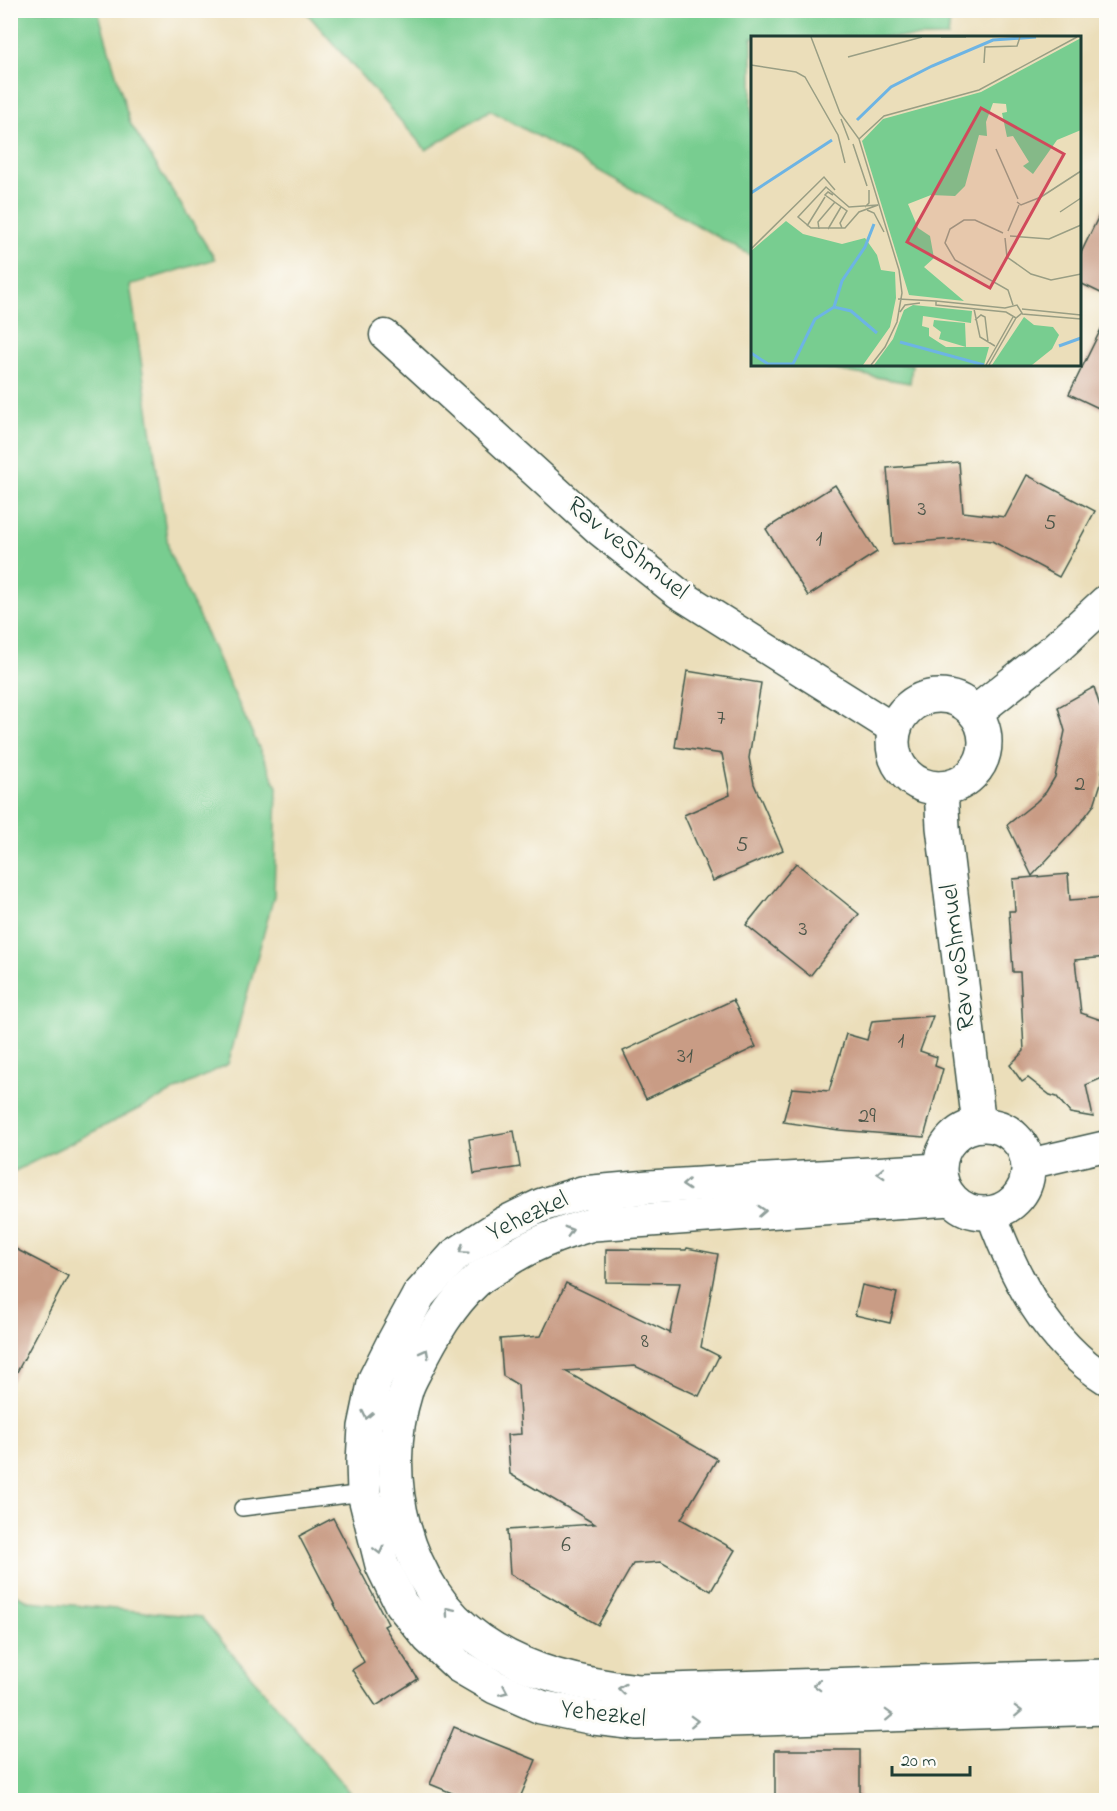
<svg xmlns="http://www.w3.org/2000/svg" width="1117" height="1811" font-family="'Indie Flower',sans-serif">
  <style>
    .green { fill: #78cd90; stroke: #4c8562; stroke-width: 1.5 }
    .building { fill: #c99c85 }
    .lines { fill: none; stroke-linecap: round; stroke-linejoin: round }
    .lane-casing { stroke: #3e5548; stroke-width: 18 }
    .street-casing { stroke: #3e5548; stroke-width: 33 }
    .secondary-casing { stroke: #3e5548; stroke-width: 36 }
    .lane { stroke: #fff; stroke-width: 15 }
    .street { stroke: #fff; stroke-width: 30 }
    .secondary { stroke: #fff; stroke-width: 33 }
    .oneway { stroke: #8f9e9a }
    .labels { text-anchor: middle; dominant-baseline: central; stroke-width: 6; stroke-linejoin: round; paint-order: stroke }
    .number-label { font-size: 22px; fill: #4a5548 }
    .street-label { font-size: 26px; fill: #1f3d34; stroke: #fdfcf7 }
    .inset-river { fill: none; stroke: #6db4e4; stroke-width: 3 }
    .inset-road { fill: none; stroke: #999e84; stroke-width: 1.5 }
    .view { fill: #d1495b; fill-opacity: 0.15; stroke: #d1495b; stroke-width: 3 }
    .inset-edge { fill: none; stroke: #1f3d34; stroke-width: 3 }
  </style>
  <rect width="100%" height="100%" fill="#fdfcf7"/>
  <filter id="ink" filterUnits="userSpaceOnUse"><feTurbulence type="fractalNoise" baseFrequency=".0167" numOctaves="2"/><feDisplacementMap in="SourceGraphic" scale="12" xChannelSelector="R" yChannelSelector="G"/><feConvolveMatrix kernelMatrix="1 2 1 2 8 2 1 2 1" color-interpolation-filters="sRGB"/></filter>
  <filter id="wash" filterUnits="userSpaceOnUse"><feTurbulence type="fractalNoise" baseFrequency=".008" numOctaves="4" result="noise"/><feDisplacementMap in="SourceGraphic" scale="24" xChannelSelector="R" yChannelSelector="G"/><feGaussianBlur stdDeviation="1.35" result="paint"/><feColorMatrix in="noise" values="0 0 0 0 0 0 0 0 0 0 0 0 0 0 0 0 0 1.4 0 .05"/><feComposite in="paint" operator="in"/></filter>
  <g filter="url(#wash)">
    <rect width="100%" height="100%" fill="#ebdeba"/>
    <!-- green -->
    <g class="green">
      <polygon points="11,10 98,11 130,123 215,259 130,285 169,552 277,787 274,896 228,1064 11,1173"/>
      <polygon points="305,11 951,11 948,37 752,38 752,256 490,110 426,150"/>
      <polygon points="807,365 912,364 912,365 910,383"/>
      <polygon points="10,1591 29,1601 201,1617 356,1800 11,1800"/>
    </g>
    <g id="blocks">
      <!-- building -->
      <g class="building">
        <polygon points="1107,199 1107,296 1080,283 1080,255"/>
        <polygon points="1107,317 1107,412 1069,394"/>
        <polygon points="959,462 963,512 1005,517 1027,475 1095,511 1059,577 992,541 966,538 893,544 887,468"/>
        <polygon points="835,485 877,552 808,596 766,529"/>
        <polygon points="687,671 761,683 749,758 754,784 783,850 713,881 684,815 730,795 722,754 675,747"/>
        <polygon points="1094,687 1101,710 1104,753 1101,783 1094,805 1077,827 1032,876 1007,825 1036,802 1046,792 1055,777 1065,731 1058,707"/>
        <polygon points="796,863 859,914 810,976 746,925"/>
        <polygon points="1068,874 1070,900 1107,897 1107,957 1075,960 1081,1013 1107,1022 1107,1076 1086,1085 1093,1117 1070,1113 1057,1097 1050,1095 1028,1078 1022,1082 1010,1065 1024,1051 1020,972 1013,972 1009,911 1015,911 1013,879"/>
        <polygon points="733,1000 756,1047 646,1099 623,1051"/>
        <polygon points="933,1016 920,1051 937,1057 935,1066 943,1069 924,1137 839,1130 783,1122 792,1088 829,1091 846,1034 867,1040 872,1021"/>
        <polygon points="514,1131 520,1167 474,1174 469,1139"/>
        <polygon points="10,1246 68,1276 10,1385"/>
        <polygon points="687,1248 718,1254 701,1347 719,1356 699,1396 635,1366 565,1371 717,1459 681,1519 735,1550 711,1591 661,1562 633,1564 598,1625 510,1574 507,1530 595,1524 510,1474 507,1435 521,1434 518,1385 503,1376 500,1339 541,1336 566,1283 670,1333 680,1283 606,1282 606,1249 686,1250"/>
        <polygon points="862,1285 897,1293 890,1323 855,1315"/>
        <polygon points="333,1518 388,1624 384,1626 418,1679 376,1706 352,1670 364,1662 299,1536"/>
        <polygon points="454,1727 536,1760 519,1800 469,1800 430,1784"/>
        <rect x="775" y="1750" width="85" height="50"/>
      </g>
    </g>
  </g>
  <g filter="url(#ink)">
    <use href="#blocks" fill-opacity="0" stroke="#3e5548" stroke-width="1.5"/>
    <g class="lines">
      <defs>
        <polyline id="lane" points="242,1508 364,1493"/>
        <g id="street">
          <polyline points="385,335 599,530 678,593 894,729"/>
          <polyline points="1028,1164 1106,1146"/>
          <path d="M991,1213C1014,1277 1047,1342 1106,1379"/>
        </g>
        <g id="secondary">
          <circle cx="939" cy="742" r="46"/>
          <polyline points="976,712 1055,649 1106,602"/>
          <polyline points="941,788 943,827 979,1125"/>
          <circle cx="984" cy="1169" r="44"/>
          <polyline points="939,1170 649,1187 582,1193 542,1205 503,1224 455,1255 419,1295 394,1341 375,1379 365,1427 363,1462 364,1493 382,1565 401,1604 429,1638 459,1666 495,1687 541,1707 594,1718 637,1723 1106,1708"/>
          <path d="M950,1199L593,1224C558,1234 529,1245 498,1266C491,1271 482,1275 476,1281C450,1305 433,1335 417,1367C413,1375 408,1383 406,1391C379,1476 404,1588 480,1640C527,1673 582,1685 638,1691L1106,1676"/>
        </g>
      </defs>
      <!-- lane casing -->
      <use href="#lane" class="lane-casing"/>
      <!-- street casing -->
      <use href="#street" class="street-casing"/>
      <!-- secondary casing -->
      <use href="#secondary" class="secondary-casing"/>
      <!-- lane -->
      <use href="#lane" class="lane"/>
      <!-- street -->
      <use href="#street" class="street"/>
      <!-- secondary -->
      <use href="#secondary" class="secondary"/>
    </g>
    <!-- one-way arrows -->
    <defs><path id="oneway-chevron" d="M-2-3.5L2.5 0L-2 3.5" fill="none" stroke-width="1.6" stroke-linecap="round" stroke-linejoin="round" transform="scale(1.5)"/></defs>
    <g class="oneway">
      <use href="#oneway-chevron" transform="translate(881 1173) rotate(177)"/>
      <use href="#oneway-chevron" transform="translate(686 1185) rotate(176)"/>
      <use href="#oneway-chevron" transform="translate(762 1211) rotate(-4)"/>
      <use href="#oneway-chevron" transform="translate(569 1231) rotate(-16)"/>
      <use href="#oneway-chevron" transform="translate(463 1250) rotate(146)"/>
      <use href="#oneway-chevron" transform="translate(425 1353) rotate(-62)"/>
      <use href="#oneway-chevron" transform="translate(367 1415) rotate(102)"/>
      <use href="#oneway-chevron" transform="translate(379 1550) rotate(76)"/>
      <use href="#oneway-chevron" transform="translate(449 1611) rotate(-131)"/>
      <use href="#oneway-chevron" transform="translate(817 1685) rotate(178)"/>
      <use href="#oneway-chevron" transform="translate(622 1689) rotate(-174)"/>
      <use href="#oneway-chevron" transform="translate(504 1691) rotate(24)"/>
      <use href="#oneway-chevron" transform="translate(1018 1711) rotate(-2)"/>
      <use href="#oneway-chevron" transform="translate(889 1715) rotate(-2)"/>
      <use href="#oneway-chevron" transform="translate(694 1721) rotate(-2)"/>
    </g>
  </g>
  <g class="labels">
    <!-- number labels -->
    <g class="number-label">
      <text x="922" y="510">3</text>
      <text x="1050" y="524">5</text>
      <text x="819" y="540">1</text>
      <text x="721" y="719">7</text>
      <text x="1080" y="785">2</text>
      <text x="742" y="846">5</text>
      <text x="803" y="930">3</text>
      <text x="901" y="1042">1</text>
      <text x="685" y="1057">31</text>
      <text x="867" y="1117">29</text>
      <text x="645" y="1342">8</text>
      <text x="566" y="1546">6</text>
    </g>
    <!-- street labels -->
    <g class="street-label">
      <text transform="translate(627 549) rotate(39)">Rav veShmuel</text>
      <text transform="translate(959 957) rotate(-97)">Rav veShmuel</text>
      <text transform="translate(528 1217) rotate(-25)">Yehezkel</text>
      <text transform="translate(603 1715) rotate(7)">Yehezkel</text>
    </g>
  </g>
  <!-- overview -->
  <g transform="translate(751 36)">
    <rect width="330" height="330" fill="#ebdeba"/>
    <path d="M330,2V94L306,104L282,138L272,130L278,126L262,100L256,101L251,77L256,76L255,68L242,67L235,86L236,100L228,99L214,150L204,160L180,159L157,168L167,192L179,200L183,222L173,231L213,265L158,259L111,105L132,83L230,56ZM35,185L52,198L91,208L114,202L126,219L130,234L144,236L145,262L139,291L112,329H0V215ZM162,269L221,275L220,287L172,280L171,290L178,292V300L195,311H238L233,329H123L142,303L153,274ZM273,281L283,289L302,291L308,299L301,313L281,329H241ZM183,284L214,287L215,311L188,303L190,296L182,290Z" fill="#78cd90"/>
    <path class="inset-river" d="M106,84L140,51L181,30L242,4L285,1M0,157L81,104M83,271L91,245L114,211L123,188M149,306L233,329M308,310L330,302M0,317L17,328H42L64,283L83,271L100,275L126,297"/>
    <path class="inset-road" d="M60,1L89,77L108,103L148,234L151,257L146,286L134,311L120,329M190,1H215M97,21L171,1M233,27L234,11L266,10L269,1M0,29L45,36L54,41L87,99L94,127M90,83L98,104M108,103L133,80L228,54L326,1M102,108L116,150M245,113L267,163M75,151L98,171L127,169L108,176L94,192H60L47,181ZM82,159L77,156L74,159L96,175L89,187L91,192M266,166L270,169L290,161L330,135M114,171L118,167V154M116,174L123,177L133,196M309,176L330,162M56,190L74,161M68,193L67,186L84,166M77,193L90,171M257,195L268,169M252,197L224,184H213L199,193L194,207L204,224L257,254L262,269M259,200L298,203L330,189M254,202L256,221L280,238L300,244L330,238M0,213L73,141L84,154M147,263L185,265M185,265L254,272L266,269L271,277L265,282L255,276L185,269ZM223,273L229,301L244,310M271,273L330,279M149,276L154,269L169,267M271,278L330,283M224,284L230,279L234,281L237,306M235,329L262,281M238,329L265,282"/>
    <path class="view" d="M230,72L313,118L239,252L156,206Z"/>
    <rect width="330" height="330" class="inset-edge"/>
  </g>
  <!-- margin -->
  <rect width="1117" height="1811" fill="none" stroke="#fdfcf7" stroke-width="36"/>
  <!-- scale -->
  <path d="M892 1766v9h78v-9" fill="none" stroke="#1f3d34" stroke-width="3"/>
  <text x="901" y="1766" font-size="18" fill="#1f3d34" stroke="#fdfcf7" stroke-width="4.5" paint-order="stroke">20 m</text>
</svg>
